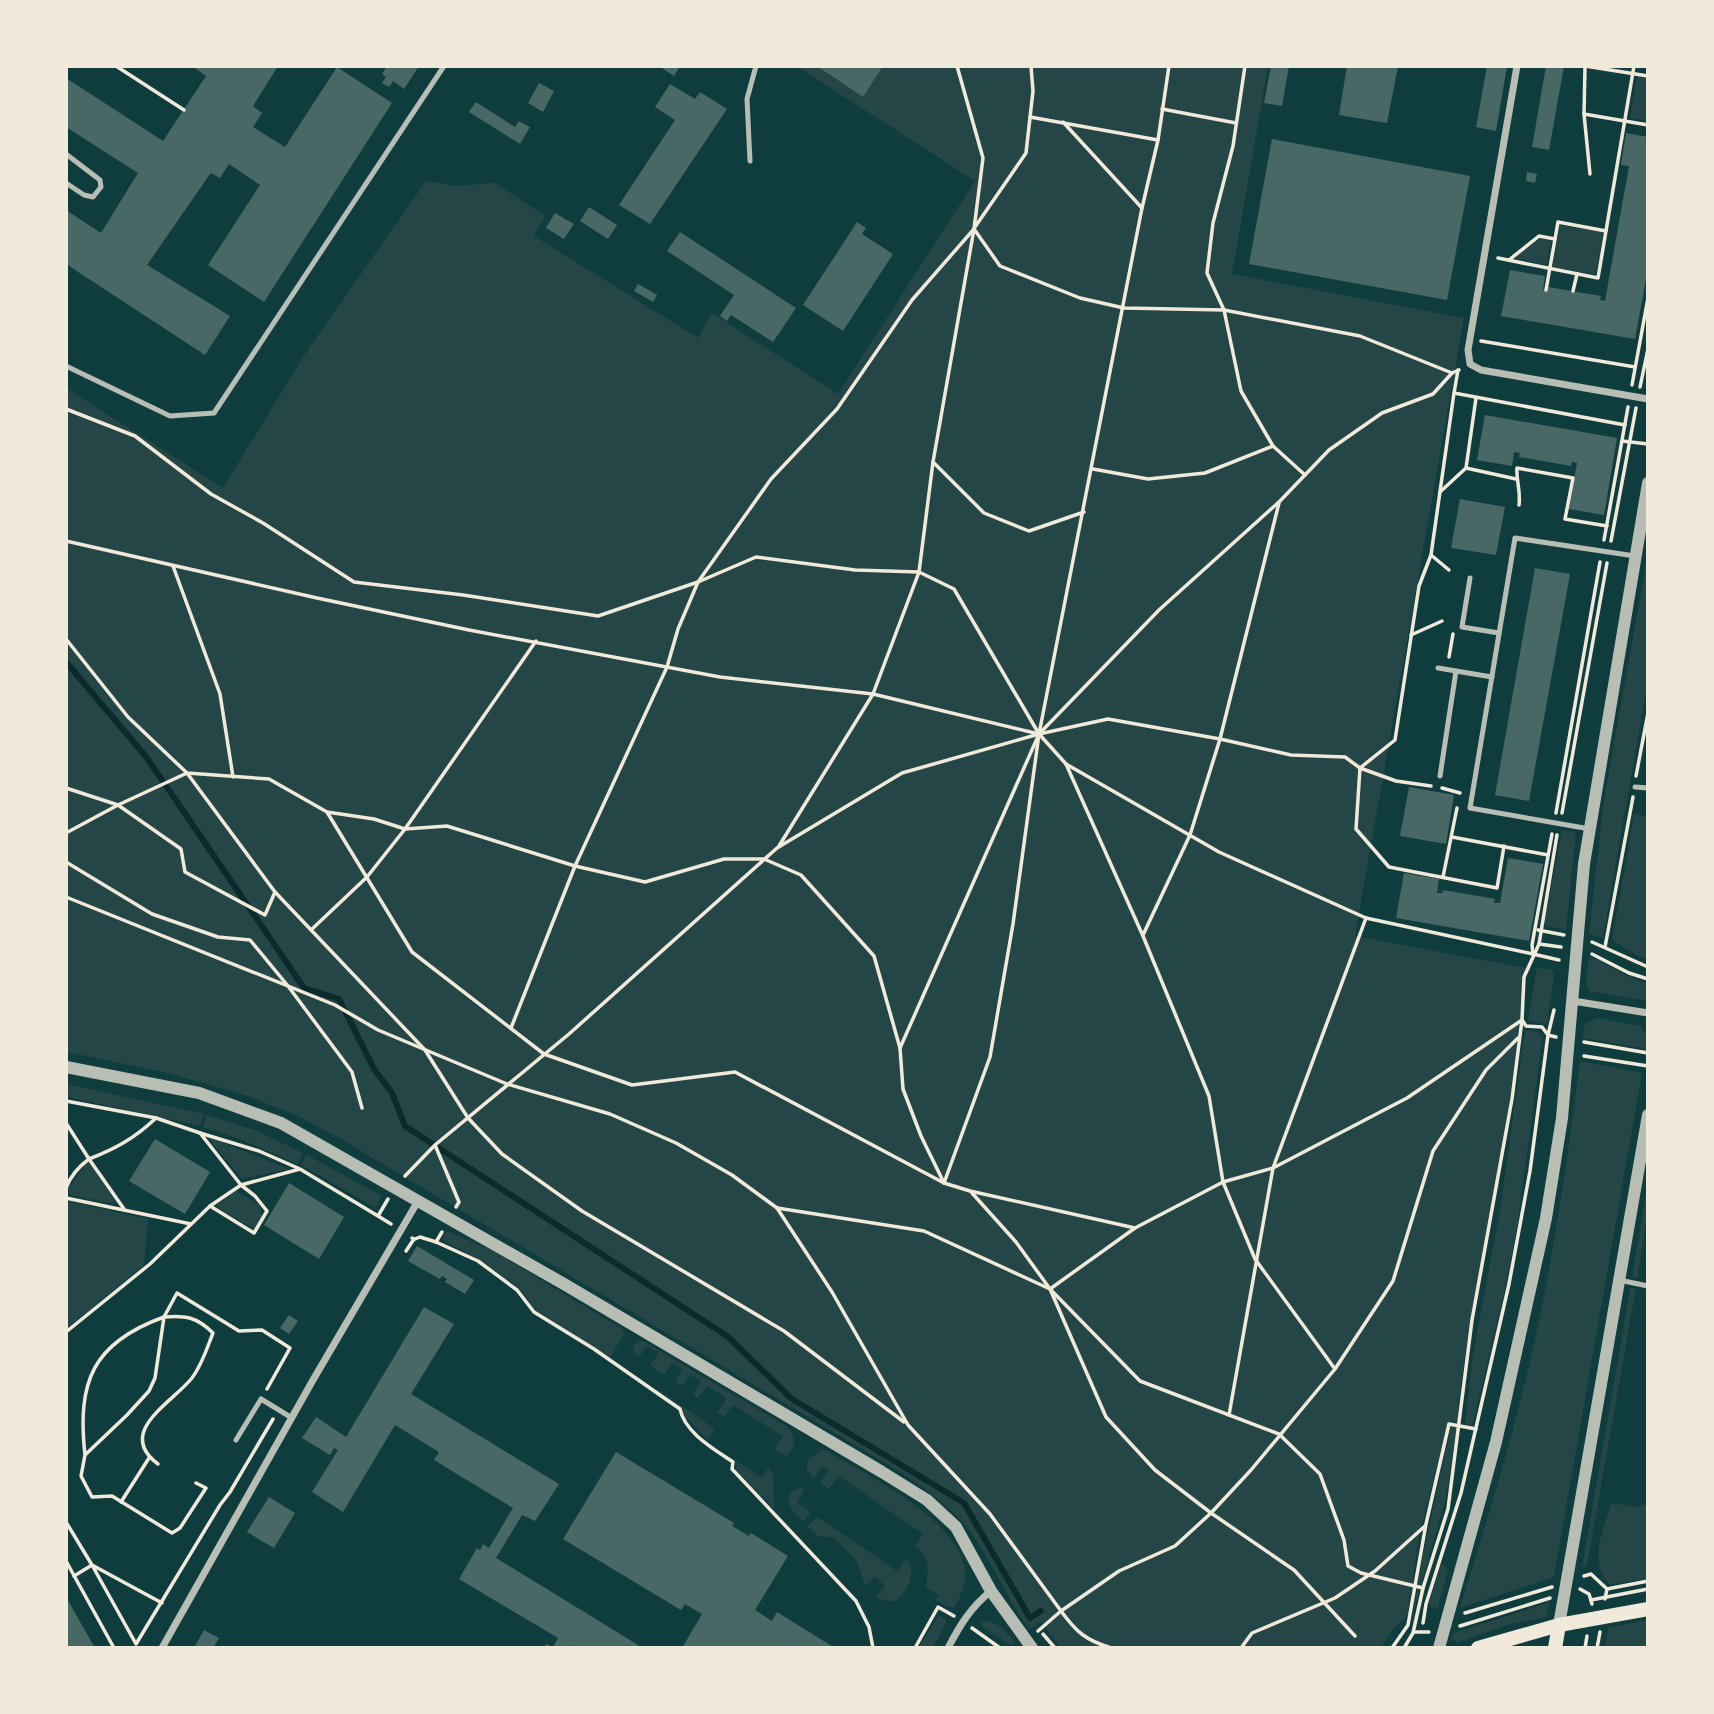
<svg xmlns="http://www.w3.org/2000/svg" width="1714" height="1714" font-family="'PT Sans Narrow',sans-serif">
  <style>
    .green { fill: #244646 }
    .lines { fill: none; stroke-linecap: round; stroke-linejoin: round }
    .stream { stroke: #0a2a2b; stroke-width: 6 }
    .building { fill: #486865 }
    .path { stroke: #f1e9da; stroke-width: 3.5 }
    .service { stroke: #b8beb3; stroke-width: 5 }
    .minor { stroke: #b8beb3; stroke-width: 7 }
    .tertiary { stroke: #b8beb3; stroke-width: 12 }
    .secondary { stroke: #f1e9da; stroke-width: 14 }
  </style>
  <rect width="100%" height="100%" fill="#0f3d3e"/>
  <!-- green -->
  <g class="green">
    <path d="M798,67H1268L1232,274L1464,318L1355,936L1525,968C1518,1054 1504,1138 1489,1222C1476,1289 1463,1355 1457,1423L1448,1422L1420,1532L1407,1616L1395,1627L1381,1647H1060L1041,1622L1029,1629C1005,1596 990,1555 964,1524C945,1502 921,1486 897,1470L346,1142L296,1115L248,1096L168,1073L67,1052L66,388L223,488L305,354L426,181L456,186L495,183L545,216L534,236L698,338L712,313L838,394L975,181Z"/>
    <polygon points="1637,76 1647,78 1647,121 1630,118"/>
    <polygon points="1559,225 1603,232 1596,275 1553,267"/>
    <polygon points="1539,238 1551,241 1547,265 1514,258"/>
    <polygon points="1647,558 1647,686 1603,938 1589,934 1604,799"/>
    <polygon points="1634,814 1647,816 1647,958 1640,957 1612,940"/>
    <polygon points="1562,830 1576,833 1566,930 1544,925"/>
    <path d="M1589,957C1610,964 1626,978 1647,983V1001L1589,991L1586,985Z"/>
    <polygon points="1537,967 1552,970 1554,976 1547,1025 1528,1020"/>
    <polygon points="1597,1018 1641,1026 1647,1037 1646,1049 1582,1038 1585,1024"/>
    <polygon points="1525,1030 1535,1031 1543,1036 1518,1220 1506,1285 1472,1427 1465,1425 1473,1355 1501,1204"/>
    <path d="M1580,1061L1642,1073L1554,1577L1460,1608C1485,1526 1511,1444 1530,1361C1553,1262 1567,1162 1580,1061Z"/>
    <polygon points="66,1084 204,1114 200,1126 67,1097"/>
    <polygon points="206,1115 255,1130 303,1153 297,1164 245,1141 203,1127"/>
    <polygon points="206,1136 289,1169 242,1179"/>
    <polygon points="307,1155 382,1196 376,1208 301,1165"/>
    <polygon points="90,1163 116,1202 115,1204 70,1195 69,1189 85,1164"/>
    <polygon points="1647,1187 1647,1218 1637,1278 1632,1277"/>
    <polygon points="236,1191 260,1205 262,1216 254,1229 218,1208 217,1205"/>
    <polygon points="67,1201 148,1219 144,1265 67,1328"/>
    <polygon points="447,1231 493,1251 622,1329 624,1334 610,1358 536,1310 517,1286 478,1259 442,1240"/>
    <polygon points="1636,1288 1587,1565 1582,1568 1630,1289"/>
    <path d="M638,1341L645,1342L789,1428C797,1437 795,1448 787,1456L774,1450L783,1436L733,1405L724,1417L717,1412L727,1398L707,1386L698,1398L693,1395L701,1381L690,1375L682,1386L675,1382L683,1370L673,1363L664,1375L650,1366L659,1352L647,1346L639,1357L634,1353L633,1347Z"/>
    <polygon points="657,1389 715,1429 707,1440 684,1415 682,1409"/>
    <polygon points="1451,1426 1457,1428 1445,1502 1413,1613 1423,1555"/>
    <path d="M823,1449C864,1473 961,1520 965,1572C966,1584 960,1597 955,1607H948L936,1600L939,1595L925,1587C930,1570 929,1557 915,1546L923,1534L839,1476L829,1489L820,1483L829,1471L823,1466L814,1478L806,1468L808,1460Z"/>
    <polygon points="737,1461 761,1478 769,1467 773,1473 774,1508 736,1470"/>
    <path d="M799,1488L805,1489L797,1502L811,1512L803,1521C794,1512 787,1507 789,1494Z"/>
    <path d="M1612,1503L1634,1507L1647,1504V1578L1611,1585C1587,1565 1603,1528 1612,1503Z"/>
    <path d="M818,1517L897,1571L906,1559C917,1573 909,1586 899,1599L891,1602L875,1597L885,1586L875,1576L865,1586L857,1561L835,1538L818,1536L807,1526Z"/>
    <polygon points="1442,1562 1448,1571 1437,1610 1429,1605"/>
    <polygon points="1550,1602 1546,1617 1507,1625 1457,1643 1451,1638 1454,1633"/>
    <polygon points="939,1615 945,1619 946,1624 933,1647 919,1647"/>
    <polygon points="1647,1620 1647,1647 1605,1647 1608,1628"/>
    <polygon points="989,1621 1000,1626 1014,1641 1014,1643 1010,1645 982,1626 981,1622"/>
  </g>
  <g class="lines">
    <!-- stream -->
    <polyline class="stream" points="66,662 147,758 304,988 339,999 374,1069 392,1093 405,1126 727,1336 792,1399 964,1503 1030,1618 1041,1611"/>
  </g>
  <!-- building -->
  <g class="building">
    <polygon points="192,66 278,66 253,106 262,113 253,127 285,147 337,67 392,103 264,302 208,265 260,185 229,164 220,178 211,173 210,174 147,265 230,316 205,355 66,264 66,210 101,233 138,173 66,127 66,78 163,141 206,76"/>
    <polygon points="387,66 419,66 404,89 393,81 389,87 382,83 386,77 382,74"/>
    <polygon points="664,66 680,66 674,76 663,69"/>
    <polygon points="817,66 883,66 863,97"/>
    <polygon points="1271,66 1289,66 1282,106 1264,103"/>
    <polygon points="1347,66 1398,66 1387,123 1339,115"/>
    <polygon points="1487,66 1507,66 1496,131 1476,127"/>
    <polygon points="1546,66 1564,66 1549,150 1532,147"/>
    <polygon points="539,83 554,91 543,112 528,103"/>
    <polygon points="670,84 695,99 700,92 727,109 650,224 619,205 675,120 655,107"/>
    <polygon points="476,102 515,127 519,121 530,127 520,144 469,112"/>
    <polygon points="1626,133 1648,137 1648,268 1635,339 1501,316 1510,270 1545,276 1543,290 1548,290 1548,287 1601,296 1600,300 1605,301 1629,166 1621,165"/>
    <polygon points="1272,139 1470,176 1447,300 1249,264"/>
    <polygon points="1527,172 1537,174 1535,183 1526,181"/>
    <polygon points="589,207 617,225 608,239 580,221"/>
    <polygon points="555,213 574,224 564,239 546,228"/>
    <polygon points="857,222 866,228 862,234 893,254 843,331 803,305"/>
    <polygon points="680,232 796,308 773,342 731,315 727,321 720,316 734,295 667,251"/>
    <polygon points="638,284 657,295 653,302 634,291"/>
    <polygon points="1485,415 1617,438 1604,515 1569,509 1577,463 1572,462 1571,466 1519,457 1520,453 1514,452 1512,466 1477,460"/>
    <polygon points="1460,499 1505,507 1496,555 1451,548"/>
    <polygon points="1535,568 1570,574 1529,801 1495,795"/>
    <polygon points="1409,787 1454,795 1446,844 1400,836"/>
    <polygon points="1508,858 1543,864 1529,941 1396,918 1404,873 1439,879 1437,893 1443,893 1443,890 1495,899 1494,903 1500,903"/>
    <polygon points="155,1139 210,1172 185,1214 129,1181"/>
    <polygon points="289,1183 344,1217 319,1259 264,1225"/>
    <polygon points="417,1246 474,1280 465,1294 445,1282 447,1279 442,1276 440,1279 408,1261"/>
    <polygon points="424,1307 454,1324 411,1394 559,1484 535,1521 522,1515 496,1558 643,1648 573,1648 569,1645 567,1648 544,1648 546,1644 553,1647 558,1638 459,1579 477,1548 480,1550 483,1544 489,1548 513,1508 434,1460 439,1452 395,1425 343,1512 312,1492 338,1450 334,1448 330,1455 302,1438 316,1417 346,1437"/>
    <polygon points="289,1315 298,1321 289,1334 280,1328"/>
    <polygon points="616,1452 734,1523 732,1526 749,1536 751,1533 788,1556 755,1610 772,1621 777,1612 835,1648 682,1648 702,1614 685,1604 681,1610 563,1539"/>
    <polygon points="269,1497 295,1513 274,1548 247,1532"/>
    <polygon points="66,1597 95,1648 66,1648"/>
    <polygon points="204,1630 219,1638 213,1648 194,1648"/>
  </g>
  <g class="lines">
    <!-- path -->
    <g class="path">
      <polyline points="116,66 184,110"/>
      <polyline points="1245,66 1233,146 1213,223 1207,273 1224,310 1241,391 1273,446 1305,475"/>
      <polyline points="1585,66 1648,76"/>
      <polyline points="1162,109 1236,123"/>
      <polyline points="1584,114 1585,67"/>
      <polyline points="1030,117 1158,140"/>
      <polyline points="1063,122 1142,208"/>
      <polyline points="1590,174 1584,114 1648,125"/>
      <polyline points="975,227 1026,153 1033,91 1031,66"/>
      <polyline points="1498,258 1598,278 1634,66"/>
      <polyline points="1509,260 1539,236 1555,239"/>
      <polyline points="1546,290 1558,222 1606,231"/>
      <polyline points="1573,291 1577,274"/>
      <polyline points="1481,341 1635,367"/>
      <polyline points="1458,370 1454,393 1625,425"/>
      <polyline points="1632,385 1648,298"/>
      <polyline points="1640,387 1648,349"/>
      <polyline points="1476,398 1466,468 1516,479"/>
      <polyline points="66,409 135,436 211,494 263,523 354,582 463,595 598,616 698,582 756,557 855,570 919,572 954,589 1039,734 900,1048"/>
      <polyline points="1622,441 1648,444"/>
      <polyline points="933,462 984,513 1029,531 1084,512"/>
      <polyline points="1093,469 1148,479 1205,473 1273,446"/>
      <polyline points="1440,492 1466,468"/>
      <path d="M1519,505C1521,491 1516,481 1517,468L1573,478L1565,519L1607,526"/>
      <polyline points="1604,540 1628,407"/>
      <polyline points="66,541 317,598 469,630 720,677 873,694 1039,734 1159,610 1280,501 1329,450 1382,413 1433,394 1452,373 1459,370"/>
      <polyline points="1611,541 1636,408"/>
      <polyline points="173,566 220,694 233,777"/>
      <polyline points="1449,570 1431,555 1454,393"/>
      <polyline points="1411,635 1442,621"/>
      <polyline points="66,639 128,717 187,773 269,779 327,812 374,819 405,829 447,826 575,866 645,882 724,859 764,859 801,875 874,956 900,1048 903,1089 921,1136 944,1183"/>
      <polyline points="1449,657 1453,634"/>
      <polyline points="1039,734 1066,764 1143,936 1209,1096 1223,1182 1255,1259 1335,1369"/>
      <polyline points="1066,764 1219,852 1366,918 1533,954"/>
      <polyline points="1636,776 1648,713"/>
      <polyline points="1431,786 1396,781 1360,768 1356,829 1389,867 1497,888 1504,846"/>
      <polyline points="66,788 118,805 181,849 185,872 265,915 275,892"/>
      <polyline points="1442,788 1460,793"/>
      <polyline points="327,812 412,952 544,1054 632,1085 735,1072 944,1183 970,1191 1135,1228"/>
      <polyline points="1556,813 1600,562"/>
      <polyline points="1562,813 1607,563"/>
      <polyline points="66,833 118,805 187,773 275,892 425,1050 468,1118 502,1154 582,1211 784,1331 904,1422"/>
      <polyline points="1552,834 1532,945 1533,954 1559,960"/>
      <polyline points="1452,837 1548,855"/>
      <polyline points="779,846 873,694 919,572 933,462 974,229 1000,266 1080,298 1124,308 1224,310 1360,336 1452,373"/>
      <polyline points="66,862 152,914 218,937 250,940 288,986 352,1072 362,1108"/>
      <polyline points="1443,877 1457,808"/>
      <polyline points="66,897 335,1005 378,1030 507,1084 610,1114 676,1143 732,1175 777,1208 832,1292 908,1425 990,1514 1061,1611 1038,1631"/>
      <polyline points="311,930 367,877 405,829 536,641"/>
      <polyline points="1538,930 1564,935"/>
      <polyline points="1143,935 1190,835 1220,739 1279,503"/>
      <polyline points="1592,942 1648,967"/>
      <polyline points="1539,944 1561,947"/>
      <polyline points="1605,947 1633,797"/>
      <polyline points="1592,954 1629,973 1648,979"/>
      <polyline points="511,1028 575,866 667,667 678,629 698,582 771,479 837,409 912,300 974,229 983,158 957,66"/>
      <polyline points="1584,1042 1648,1053"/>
      <polyline points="1584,1056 1648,1066"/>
      <polyline points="66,1101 156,1118 200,1133"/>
      <path d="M66,1123L89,1159C78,1167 71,1175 66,1188"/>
      <polyline points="435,1145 459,1202 456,1207"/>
      <polyline points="300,1169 259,1151 200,1133 241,1185 300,1169 378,1216"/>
      <polyline points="405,1176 435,1145 569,1034 777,848 902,773 1039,734 1108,719 1220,739 1291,755 1345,757 1360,768 1395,740 1419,586 1431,555"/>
      <polyline points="944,1183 990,1057 1013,924 1039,734 1142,208 1158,140 1169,66"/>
      <polygon points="241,1185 255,1196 267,1211 254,1233 210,1206"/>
      <polyline points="972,1193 1016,1242 1050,1289 1106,1417 1155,1470 1211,1513 1294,1570 1355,1636"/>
      <polyline points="66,1198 191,1224"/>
      <polyline points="388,1199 378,1216 391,1224"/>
      <polyline points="777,1208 924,1231 1050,1289 1140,1381 1279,1434 1320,1474 1344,1540 1348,1566 1361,1573 1423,1588"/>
      <path d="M124,1209L89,1159C115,1149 135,1138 156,1118"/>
      <polyline points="415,1239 420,1237 436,1242 442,1232"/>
      <path d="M436,1242L478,1261L517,1290L534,1312L594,1349L680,1409C685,1433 714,1449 733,1462L732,1469L856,1601L869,1627L873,1648"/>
      <polyline points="406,1251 414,1239 412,1238"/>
      <polyline points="1050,1289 1135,1228 1223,1182 1273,1168 1407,1098 1522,1020 1526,1026 1542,1027 1548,1035 1556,1037"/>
      <polyline points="164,1317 177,1293 239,1331 262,1330 290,1348 267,1389"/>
      <polyline points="66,1332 150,1264 210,1206"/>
      <polyline points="1229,1415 1273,1168 1366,918"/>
      <path d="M85,1455C77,1382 92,1343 164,1317L155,1378L149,1391L127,1415L85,1455L81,1476L92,1497L112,1496L172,1533L180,1528L206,1488L196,1483"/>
      <path d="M158,1464C115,1432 172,1403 192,1378C202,1365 207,1348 213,1333C197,1317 185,1315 164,1317"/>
      <polyline points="121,1502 149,1458"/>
      <polyline points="66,1522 92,1565 74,1576"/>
      <polyline points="66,1561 114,1648"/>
      <polyline points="1584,1576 1591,1574 1607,1589 1605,1599"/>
      <polyline points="1580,1589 1589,1594 1592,1604"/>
      <polyline points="1607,1589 1648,1581"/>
      <polyline points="1591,1600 1648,1589"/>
      <polyline points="162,1603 92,1565 136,1644 220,1505 230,1492 273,1419"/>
      <polyline points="1465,1613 1552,1587"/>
      <polyline points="1423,1623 1426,1604 1461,1493 1509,1284 1530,1171 1548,1035 1554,1010"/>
      <polyline points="1460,1626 1550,1598"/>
      <polyline points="972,1628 1000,1648"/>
      <polyline points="1414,1632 1429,1632"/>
      <polyline points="1043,1634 1055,1648"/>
      <polyline points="915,1648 938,1607 954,1616"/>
      <path d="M1111,1648C1086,1640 1077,1633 1061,1611L1119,1571L1175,1546L1211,1513L1251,1470L1335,1369L1393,1281L1433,1151L1486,1070L1518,1038"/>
      <polyline points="1241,1648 1252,1633 1335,1598 1375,1571 1425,1526"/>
      <polyline points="1392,1648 1408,1625 1426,1524 1449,1424 1476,1429"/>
      <polyline points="1404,1648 1413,1633 1423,1588 1448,1509 1472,1320 1512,1099 1522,1020 1524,977 1539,944 1557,835"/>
      <polyline points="1585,1648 1587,1636"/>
      <polyline points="1597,1648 1600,1632"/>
    </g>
    <!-- service -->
    <g class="service">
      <polyline points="66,154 100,180 101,187 93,197 84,195 66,183"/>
      <polyline points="750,161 747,99 756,66"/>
      <polyline points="66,366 170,416 214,413 444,66"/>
      <polyline points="1470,578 1462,627 1499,633"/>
      <polyline points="1438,668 1492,677"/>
      <polyline points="1440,776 1456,671"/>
      <polyline points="1635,787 1648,788"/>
      <polyline points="1590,829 1470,808 1515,538 1635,556"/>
      <polyline points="1619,1280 1648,1286"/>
      <polyline points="236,1440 261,1399 292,1418"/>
    </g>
    <!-- minor -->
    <g class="minor">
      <polyline points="1517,66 1468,350 1470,364 1481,370 1648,399"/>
      <polyline points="1573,1001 1648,1013"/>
      <polyline points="162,1648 313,1380 418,1201"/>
      <path d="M948,1648C960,1625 971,1607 991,1591"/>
    </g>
    <!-- tertiary -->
    <g class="tertiary">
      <polyline points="66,1067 199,1093 281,1123 564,1284 882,1472 927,1500 956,1527 991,1591 1032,1648"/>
      <polyline points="1559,1625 1648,1115"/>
      <polyline points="1439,1648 1496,1442 1546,1218 1562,1118 1584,864 1648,483"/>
    </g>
    <!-- secondary -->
    <g class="secondary">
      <polyline points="1478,1648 1559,1625 1648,1609"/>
      <polyline points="1555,1648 1559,1625"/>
    </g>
  </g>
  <!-- border -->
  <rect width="1714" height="1714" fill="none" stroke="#f1e9da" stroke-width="136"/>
</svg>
